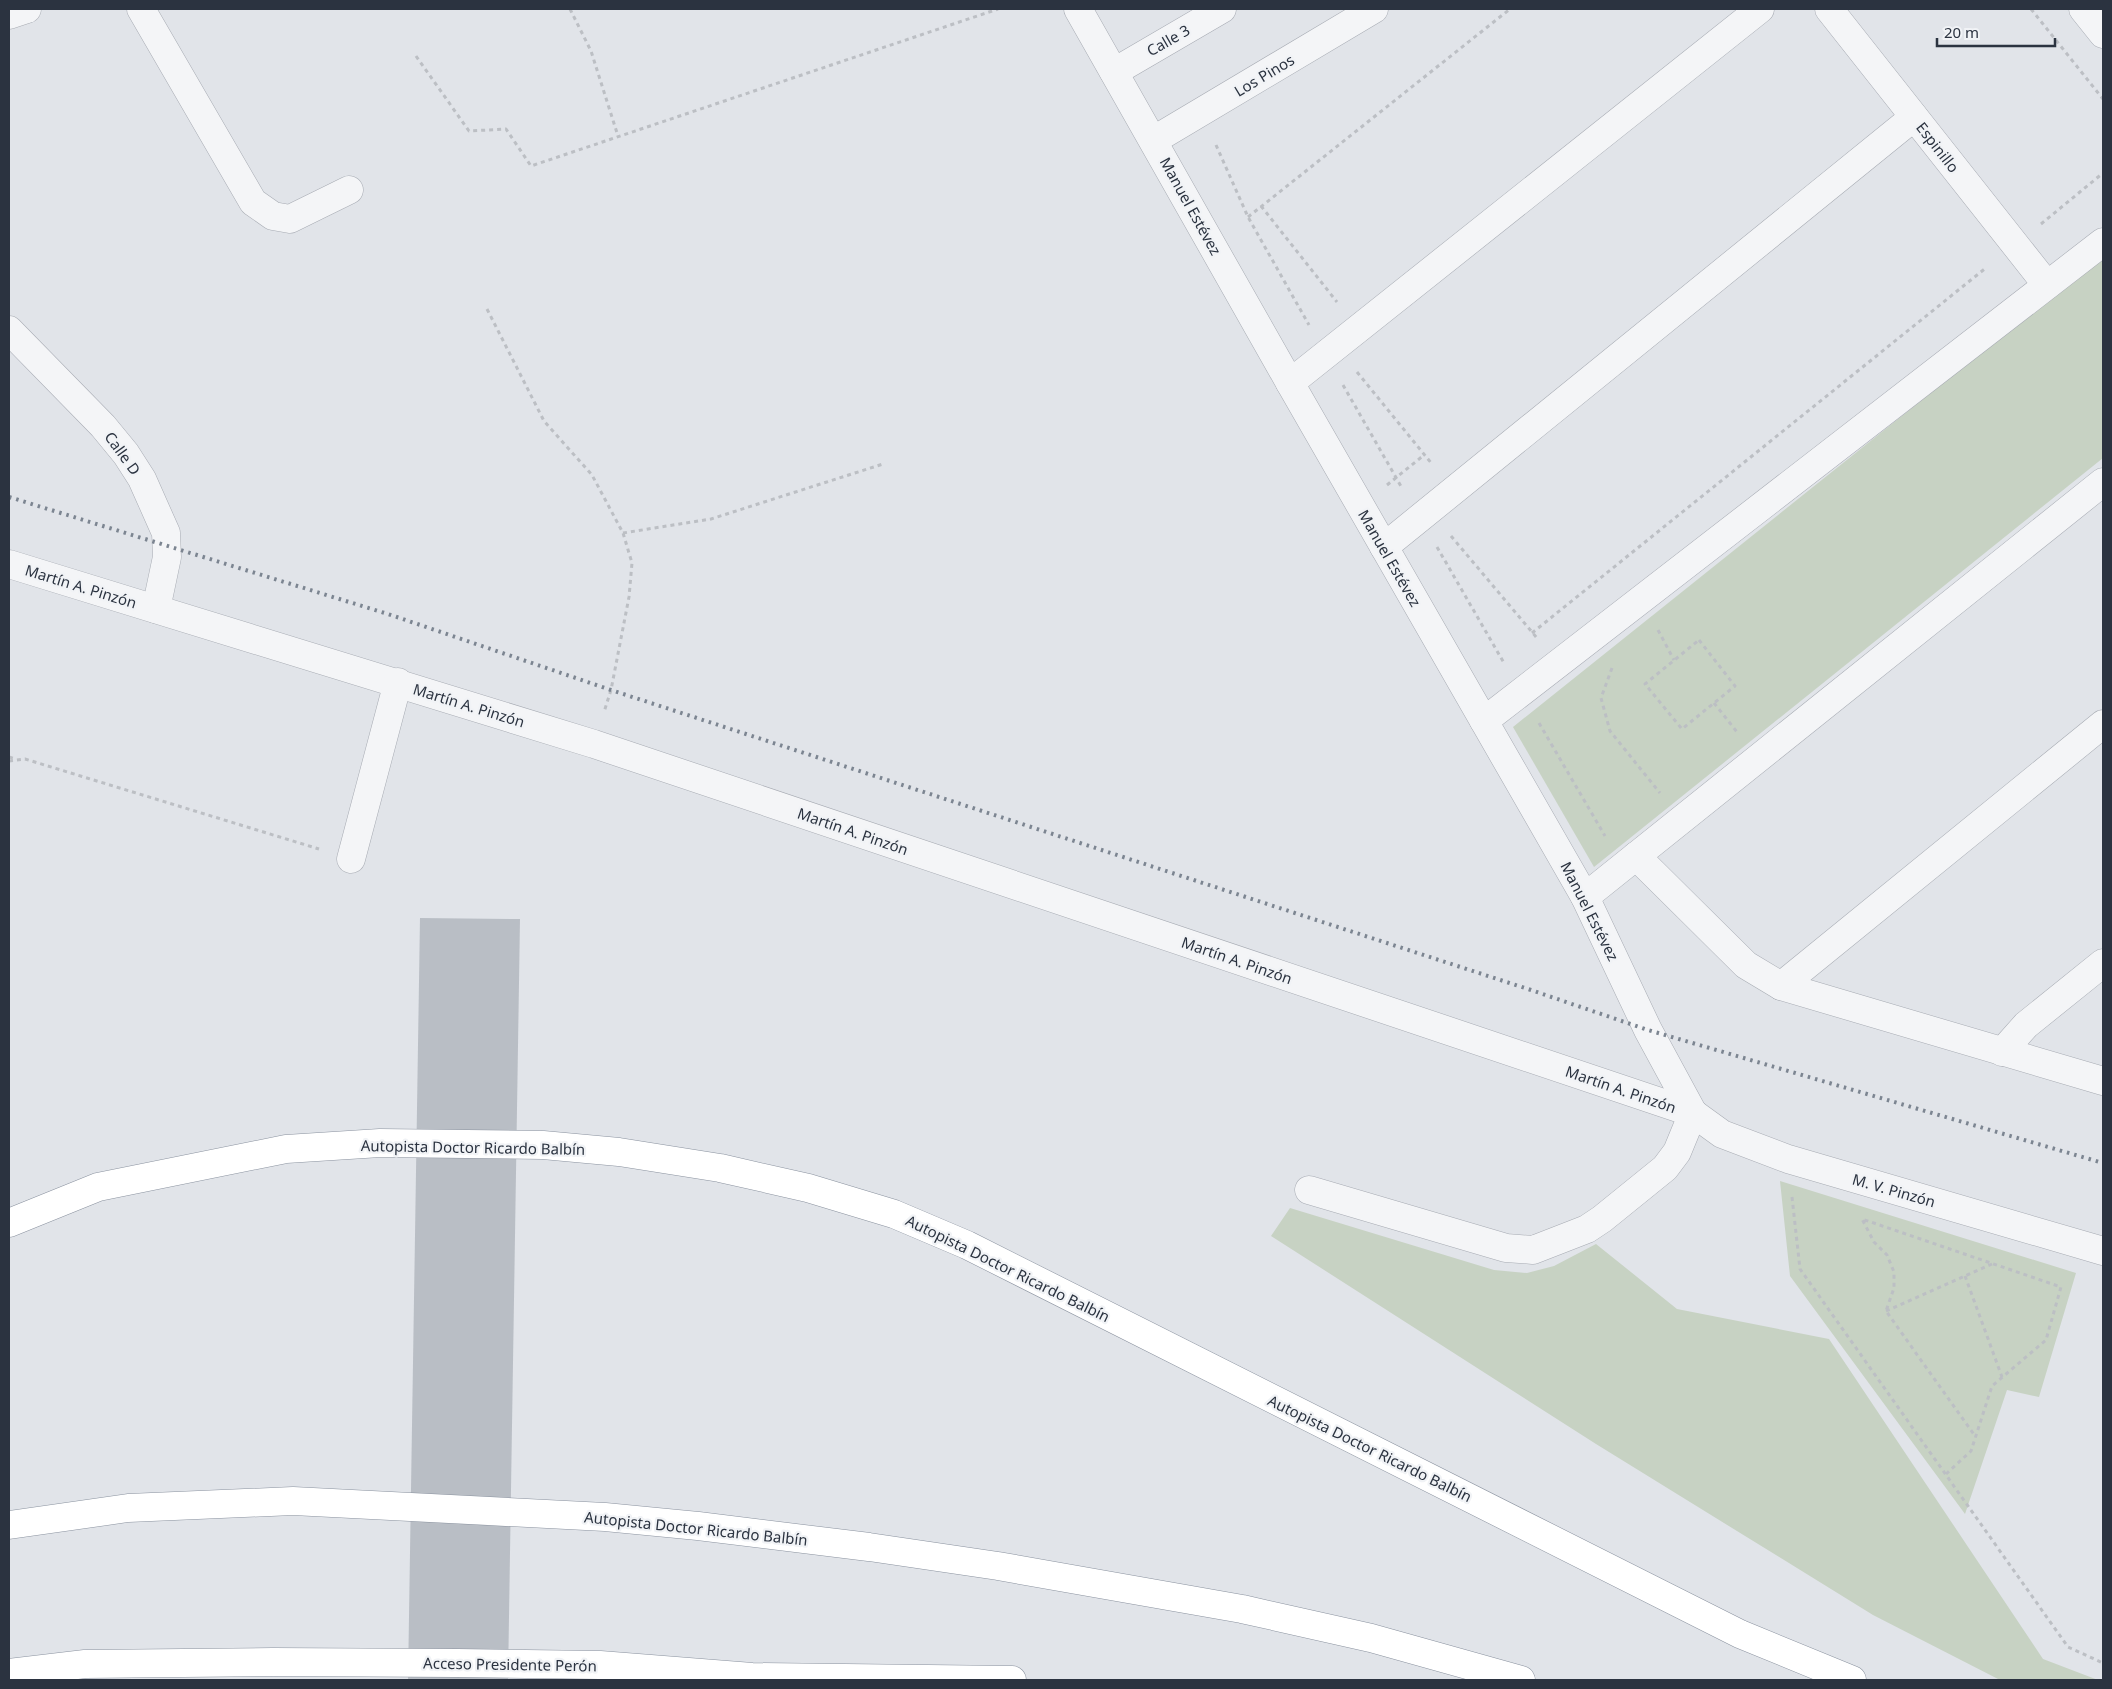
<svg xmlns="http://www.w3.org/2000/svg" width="2112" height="1689" font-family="'Noto Sans',sans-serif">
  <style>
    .green { fill: #c7d2c3 }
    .building { fill: #b9bec5 }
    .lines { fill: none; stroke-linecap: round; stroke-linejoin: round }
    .minor-casing { stroke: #a7abb3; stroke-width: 29 }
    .highway-casing { stroke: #8a929f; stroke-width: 29 }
    .path { stroke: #bcbfc4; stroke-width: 3; stroke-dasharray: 4 4; stroke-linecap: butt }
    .minor { stroke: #f4f5f7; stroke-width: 28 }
    .highway { stroke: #fff; stroke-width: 28 }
    .rail { stroke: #7c8591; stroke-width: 4; stroke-dasharray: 2.5 5; stroke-linecap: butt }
    .labels { text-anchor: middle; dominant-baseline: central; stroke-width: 4.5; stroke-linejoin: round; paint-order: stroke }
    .street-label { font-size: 15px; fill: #2b3340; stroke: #f1f3f6 }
  </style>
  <rect width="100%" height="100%" fill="#e1e4e9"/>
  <!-- green -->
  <g class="green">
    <polygon points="2103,255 2103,458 1594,867 1513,727"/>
    <polygon points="1780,1181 2076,1273 2039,1397 2007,1390 1965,1514 1790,1276"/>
    <polygon points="1290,1208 1494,1270 1527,1273 1554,1266 1596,1244 1677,1309 1829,1339 2043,1659 2098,1680 2000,1680 1873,1615 1596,1444 1271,1236"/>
  </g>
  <!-- building -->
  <polygon class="building" points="420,918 520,919 508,1680 408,1680"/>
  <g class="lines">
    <defs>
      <g id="minor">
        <polyline points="141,9 253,202 273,216 290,219 349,190"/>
        <polyline points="1078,9 1290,383 1585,897 1648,1030 1693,1113"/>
        <polyline points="1829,9 2047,285"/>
        <polyline points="2083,9 2103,34"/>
        <polyline points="9,15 27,9"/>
        <polyline points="1114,72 1222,9"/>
        <polyline points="1154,140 1374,9"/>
        <polyline points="9,330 103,426 126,454 142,479 166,533 167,557 156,609"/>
        <polyline points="1290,383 1760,9"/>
        <polyline points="1384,547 1914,117"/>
        <polyline points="9,564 594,744 1693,1113 1722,1134 1788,1159 2103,1251"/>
        <polyline points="1484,721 2103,242"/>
        <polyline points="1636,856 1746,965 1781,986 2103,1081"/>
        <polyline points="351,859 398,682"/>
        <polyline points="1585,897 2103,482"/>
        <polyline points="1781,986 2103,724"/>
        <polyline points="2002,1052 2026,1025 2103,963"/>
        <polyline points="1309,1190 1506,1248 1533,1250 1587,1229 1602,1219 1665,1168 1677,1152 1693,1113"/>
      </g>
      <g id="highway">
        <polyline points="9,1223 98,1187 286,1149 380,1143 543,1145 619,1152 720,1168 808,1188 894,1214 967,1245 1740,1634 1852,1680"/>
        <polyline points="9,1525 128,1508 293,1501 605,1517 698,1526 869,1547 998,1566 1242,1609 1371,1638 1521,1680"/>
        <polyline points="9,1673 85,1664 273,1662 457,1663 600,1665 752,1677 1012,1680"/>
      </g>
    </defs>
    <!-- minor casing -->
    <use href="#minor" class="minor-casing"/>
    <!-- highway casing -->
    <use href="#highway" class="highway-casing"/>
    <!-- path -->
    <g class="path">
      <polyline points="570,9 591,51 618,136"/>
      <polyline points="2031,9 2103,99"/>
      <polyline points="416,56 469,131 506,129 531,166 998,9"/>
      <polyline points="1216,145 1248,217 1309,325"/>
      <polyline points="1261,206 1337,302"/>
      <polyline points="1248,217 1510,9"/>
      <polyline points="2041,224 2103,173"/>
      <polyline points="487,309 544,421 592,475 623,533 632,563 629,597 611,690 604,712"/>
      <polyline points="1357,372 1432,464"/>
      <polyline points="1343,385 1402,488"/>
      <polyline points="1387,485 1424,455"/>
      <polyline points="623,533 711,519 883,464"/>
      <polyline points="1451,536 1537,638"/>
      <polyline points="1437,547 1504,663"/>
      <polyline points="1658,630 1674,660"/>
      <polyline points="1532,633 1987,267"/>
      <polygon points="1699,640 1735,686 1682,729 1645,684"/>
      <polyline points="1612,668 1601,698 1610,731 1660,793"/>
      <polyline points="1714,703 1737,732"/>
      <polyline points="1539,723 1605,836"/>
      <polyline points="9,757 16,759"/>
      <polyline points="9,761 25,759 319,849"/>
      <polyline points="1792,1197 1800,1269 2068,1647 2103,1663"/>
      <polyline points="1965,1276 2002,1377"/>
      <polyline points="1886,1311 1992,1264"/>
      <polyline points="1946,1474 1971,1451 1992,1386 2046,1340 2061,1287 1862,1219 1874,1242 1887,1255 1894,1272 1894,1288 1886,1311 1975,1436"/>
    </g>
    <!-- minor -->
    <use href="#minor" class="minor"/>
    <!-- highway -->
    <use href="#highway" class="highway"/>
    <!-- rail -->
    <polyline class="rail" points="9,497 388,614 611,690 1531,990 1648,1030 2103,1163"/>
  </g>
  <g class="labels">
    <!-- street labels -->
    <g class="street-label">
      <text transform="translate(1168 40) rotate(-30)">Calle 3</text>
      <text transform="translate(1264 75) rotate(-31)">Los Pinos</text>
      <text transform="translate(1938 147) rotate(52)">Espinillo</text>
      <text transform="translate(1191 206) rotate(61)">Manuel Estévez</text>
      <text transform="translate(123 453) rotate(54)">Calle D</text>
      <text transform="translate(1390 558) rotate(60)">Manuel Estévez</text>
      <text transform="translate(81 586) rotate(17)">Martín A. Pinzón</text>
      <text transform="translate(469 705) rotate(17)">Martín A. Pinzón</text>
      <text transform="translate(853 831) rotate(19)">Martín A. Pinzón</text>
      <text transform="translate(1590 911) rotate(63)">Manuel Estévez</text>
      <text transform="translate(1237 960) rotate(19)">Martín A. Pinzón</text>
      <text transform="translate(1621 1089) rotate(19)">Martín A. Pinzón</text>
      <text transform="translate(473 1147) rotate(1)">Autopista Doctor Ricardo Balbín</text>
      <text transform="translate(1894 1190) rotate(16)">M. V. Pinzón</text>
      <text transform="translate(1008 1268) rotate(26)">Autopista Doctor Ricardo Balbín</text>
      <text transform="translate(1370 1448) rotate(26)">Autopista Doctor Ricardo Balbín</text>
      <text transform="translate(696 1528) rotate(6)">Autopista Doctor Ricardo Balbín</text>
      <text transform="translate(510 1664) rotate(1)">Acceso Presidente Perón</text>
    </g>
  </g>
  <!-- border -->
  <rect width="2112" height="1689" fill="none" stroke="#2b3340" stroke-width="20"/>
  <!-- scale -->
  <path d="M1937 38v8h118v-8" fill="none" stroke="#2b3340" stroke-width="2.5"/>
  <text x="1944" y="38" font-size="15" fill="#2b3340" stroke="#f1f3f6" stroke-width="4" paint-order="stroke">20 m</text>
</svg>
